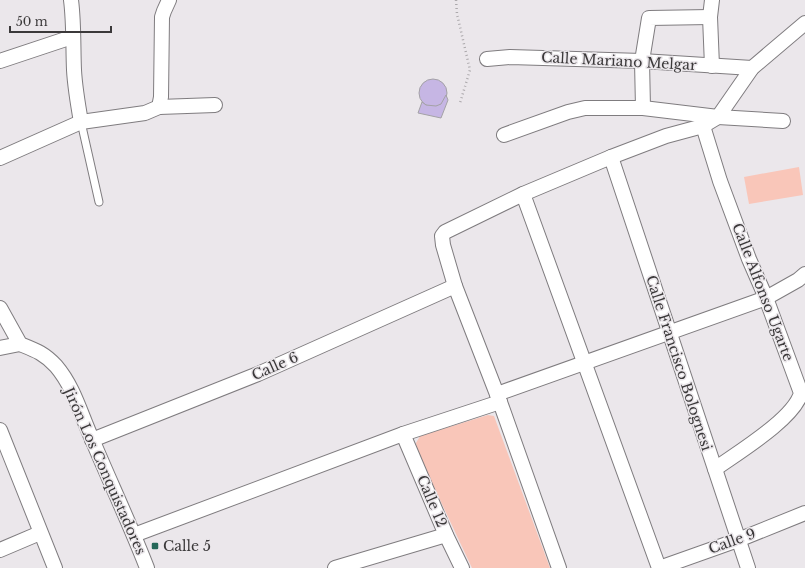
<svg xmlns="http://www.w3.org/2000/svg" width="805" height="568" font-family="'Libre Baskerville',serif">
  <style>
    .green { fill: #f9c6b9 }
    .building { fill: #c6b6e4; stroke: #a4a2a6 }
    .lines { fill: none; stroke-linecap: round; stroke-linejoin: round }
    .lane-casing { stroke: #7f7c7f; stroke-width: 9 }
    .street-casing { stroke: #7f7c7f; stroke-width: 16 }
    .path { stroke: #aca9ac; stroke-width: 2.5; stroke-dasharray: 1 3; stroke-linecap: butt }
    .lane { stroke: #fff; stroke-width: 7 }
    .street { stroke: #fff; stroke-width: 14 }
    .poi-dot { fill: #256859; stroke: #ebe7eb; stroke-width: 1.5 }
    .labels { text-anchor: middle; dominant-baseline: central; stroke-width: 3; stroke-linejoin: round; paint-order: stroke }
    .street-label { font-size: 14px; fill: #3b393a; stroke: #ebe7eb }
    .poi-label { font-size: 14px; fill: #3b393a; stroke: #ebe7eb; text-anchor: start }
  </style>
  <rect width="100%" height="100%" fill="#ebe7eb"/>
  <!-- green -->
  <g class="green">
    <polygon points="799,167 803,195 749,204 744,177"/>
    <polygon points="488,415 494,416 550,568 472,568 417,451 416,443 420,436"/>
  </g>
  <!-- building -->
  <g class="building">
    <circle cx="433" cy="93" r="14"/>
    <polygon points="446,95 448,100 441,118 418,113 422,102 426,105 436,106 441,104"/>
  </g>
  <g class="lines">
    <defs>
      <polyline id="lane" points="81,122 99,202"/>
      <g id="street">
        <path d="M71,0C74,23 73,47 74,70C75,88 78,105 81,122"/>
        <polyline points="712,0 710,17 712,66"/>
        <polyline points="487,59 510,57 642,61 752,68"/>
        <polyline points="0,61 72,37"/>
        <polyline points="159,107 215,105"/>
        <polyline points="643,108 642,61 649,18 710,17"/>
        <path d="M703,126L720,181L749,259L766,298L801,393C794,419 737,453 715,469"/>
        <polyline points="504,135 568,112 585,108 643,108 718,117 783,121"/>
        <polyline points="611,157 748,568"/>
        <polyline points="0,158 81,122 145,113 159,107 161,97 162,17 164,11 169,0"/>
        <polyline points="523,194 659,568"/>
        <path d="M0,308L20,344C35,350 44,353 56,366C74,387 81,415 92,439C110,482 130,524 147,568"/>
        <polyline points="0,348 20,344"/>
        <polyline points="497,394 766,298 798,280 805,274"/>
        <polyline points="0,430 55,568"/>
        <polyline points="403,434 446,535 462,568"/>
        <polyline points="92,440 258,374 455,286"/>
        <polyline points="134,535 403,434 500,402"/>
        <polyline points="0,550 40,533"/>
        <polyline points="335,568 446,535"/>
        <polyline points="559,568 500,402 455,286 443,245 442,236 445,232 523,194 611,157 666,136 703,126 718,117 752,68 805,23"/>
        <polyline points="659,568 738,540 805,513"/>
      </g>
    </defs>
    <!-- lane casing -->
    <use href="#lane" class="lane-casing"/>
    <!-- street casing -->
    <use href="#street" class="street-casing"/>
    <!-- path -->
    <polyline class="path" points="456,0 457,14 470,70 460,103"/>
    <!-- lane -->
    <use href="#lane" class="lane"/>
    <!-- street -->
    <use href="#street" class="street"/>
  </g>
  <!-- markers -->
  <rect class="poi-dot" x="151" y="542" width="8" height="8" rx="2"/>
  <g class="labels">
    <!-- street labels -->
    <g class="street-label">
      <text transform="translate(619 61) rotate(3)">Calle Mariano Melgar</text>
      <text transform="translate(763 292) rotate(69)">Calle Alfonso Ugarte</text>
      <text transform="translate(679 363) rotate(72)">Calle Francisco Bolognesi</text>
      <text transform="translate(275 366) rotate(-24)">Calle 6</text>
      <text transform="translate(105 471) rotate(66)">Jirón Los Conquistadores</text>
      <text transform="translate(432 501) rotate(67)">Calle 12</text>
      <text transform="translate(732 541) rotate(-20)">Calle 9</text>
    </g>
    <!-- poi labels -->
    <g class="poi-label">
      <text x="163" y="546">Calle 5</text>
    </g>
  </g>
  <!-- scale -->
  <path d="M10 26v6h101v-6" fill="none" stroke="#3b393a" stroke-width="2"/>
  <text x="16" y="26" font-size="12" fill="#3b393a" stroke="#ebe7eb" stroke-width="3" paint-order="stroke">50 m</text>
</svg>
